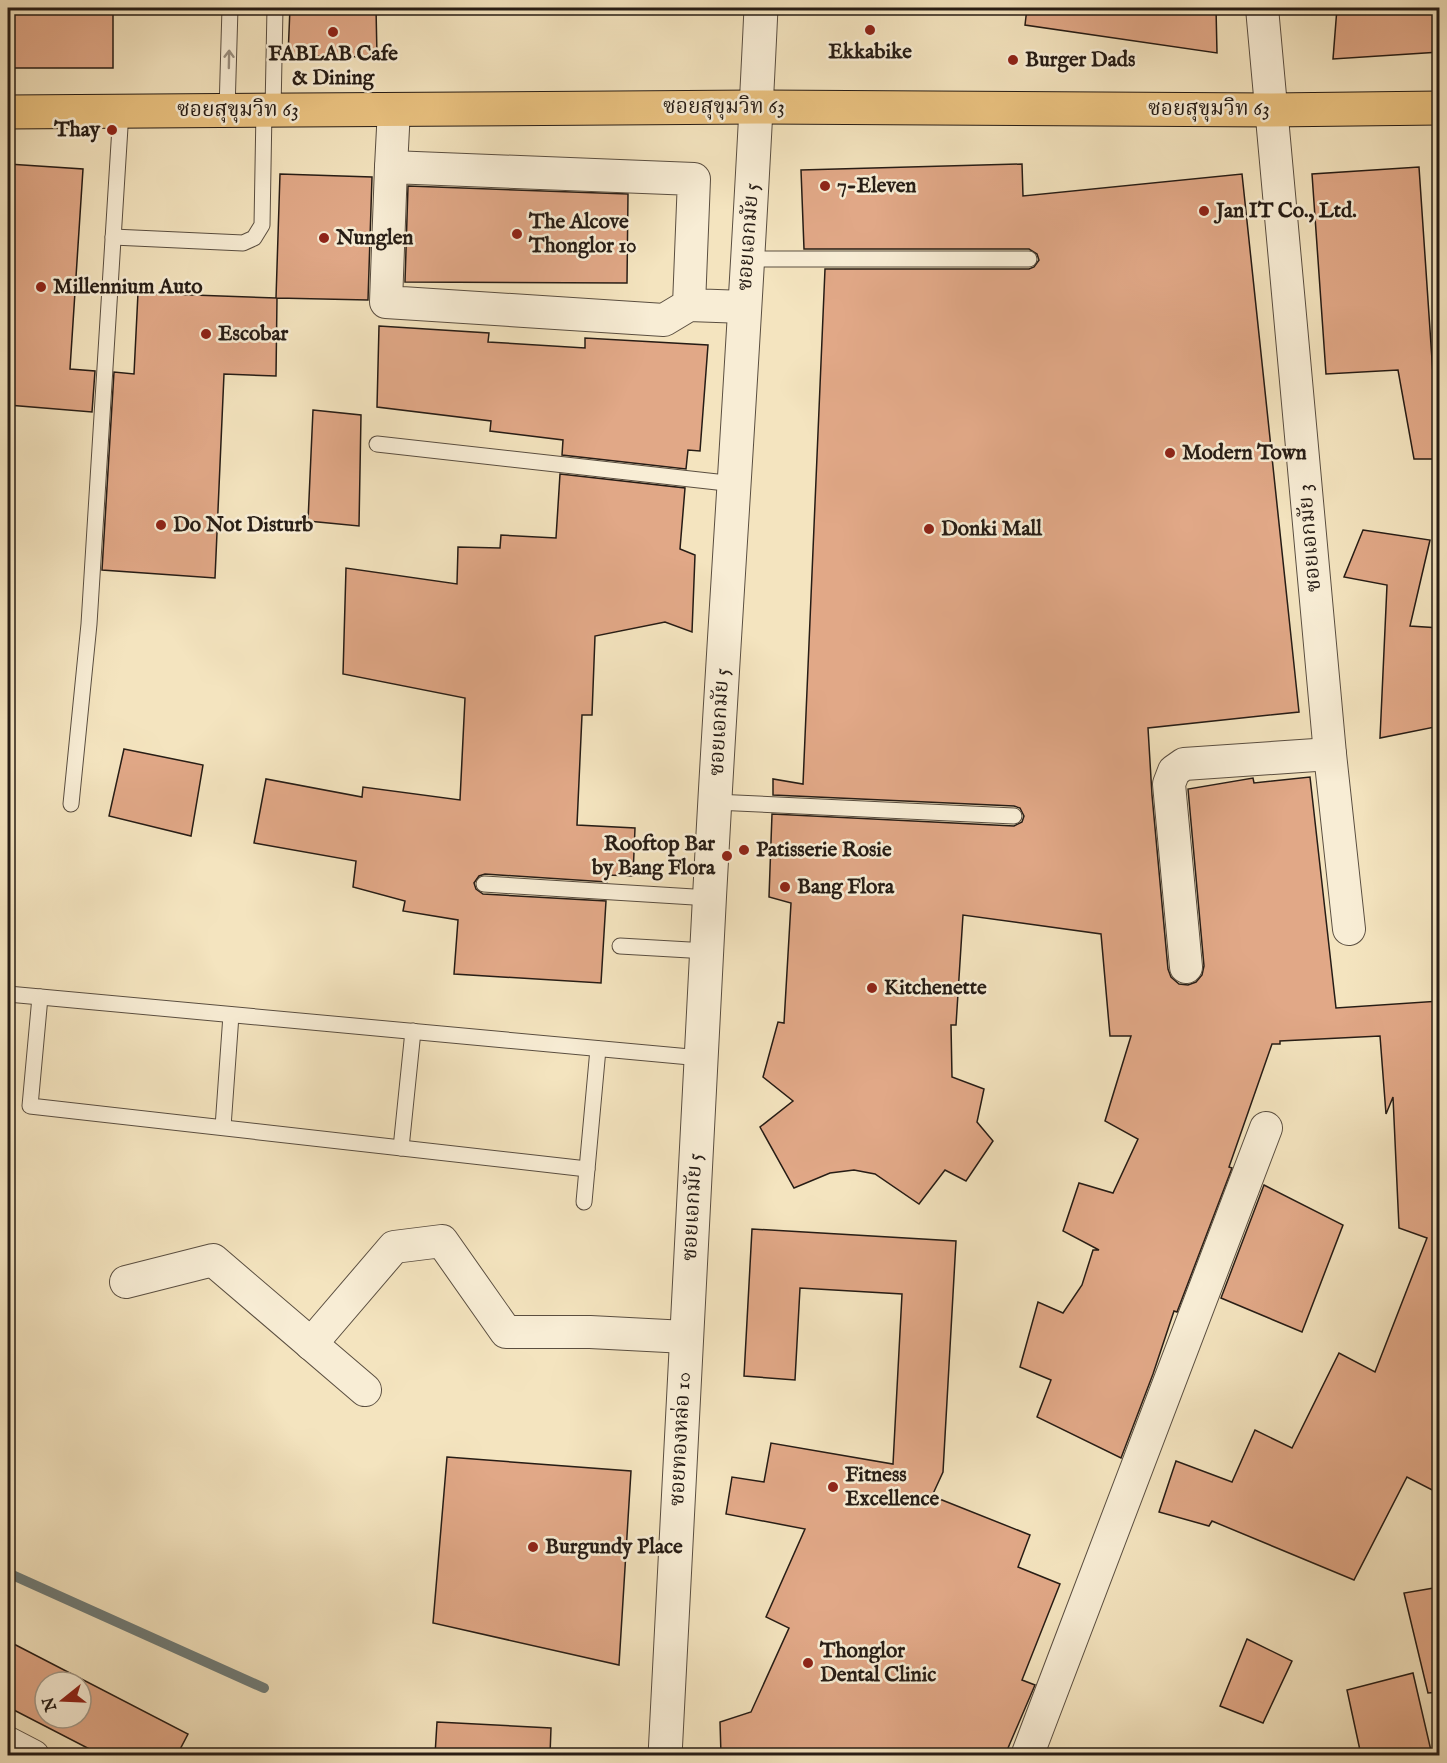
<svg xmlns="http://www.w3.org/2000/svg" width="1447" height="1763" font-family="'IM FELL English','Noto Serif Thai',serif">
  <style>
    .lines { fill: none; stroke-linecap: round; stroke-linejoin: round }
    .stream { stroke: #6f7c79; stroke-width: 10 }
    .building { fill: #e1a887; stroke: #261c15; stroke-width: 1.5; fill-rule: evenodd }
    .service-casing { stroke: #5a4e40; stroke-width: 17 }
    .minor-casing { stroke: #5a4e40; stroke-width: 34 }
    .tertiary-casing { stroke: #5a4e40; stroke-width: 35 }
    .primary-casing { stroke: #261c15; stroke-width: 35 }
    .service { stroke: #f8edd5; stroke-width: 15 }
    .minor { stroke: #f8edd5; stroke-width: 32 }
    .tertiary { stroke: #f8edd5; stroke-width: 33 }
    .primary { stroke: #eac280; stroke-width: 33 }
    .oneway { stroke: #9a8f7f }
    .poi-dot { fill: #8f2418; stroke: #f8edd5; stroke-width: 2 }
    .labels { text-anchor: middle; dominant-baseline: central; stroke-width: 5; stroke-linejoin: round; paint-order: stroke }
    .poi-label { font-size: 21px; font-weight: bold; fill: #261c15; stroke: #f8edd5; text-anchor: start }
    .street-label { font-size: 21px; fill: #261c15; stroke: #f8edd5 }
  </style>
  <rect width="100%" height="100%" fill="#f4e4bf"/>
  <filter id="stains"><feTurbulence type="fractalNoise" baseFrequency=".00333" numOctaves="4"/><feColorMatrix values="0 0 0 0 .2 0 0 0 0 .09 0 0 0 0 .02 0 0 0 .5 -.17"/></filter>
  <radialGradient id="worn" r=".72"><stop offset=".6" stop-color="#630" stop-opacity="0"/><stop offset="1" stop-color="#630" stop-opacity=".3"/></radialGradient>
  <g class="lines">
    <!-- stream -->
    <polyline class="stream" points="8,1573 264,1688"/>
  </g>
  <!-- building -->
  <g class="building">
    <rect x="8" y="8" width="105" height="60"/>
    <polygon points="290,8 376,8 377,57 288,56"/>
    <polygon points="1027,8 1216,8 1217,53 1025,25"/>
    <polygon points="1337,8 1440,8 1440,52 1333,59"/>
    <polygon points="8,164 83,169 70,369 95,371 92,412 8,405"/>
    <polygon points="1022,164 1023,196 1242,174 1299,712 1148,728 1152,795 1168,969 1171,977 1179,984 1188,985 1196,982 1202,975 1204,966 1188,789 1253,778 1254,783 1310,777 1336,1008 1440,1001 1440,1494 1407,1477 1354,1580 1212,1521 1209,1526 1159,1512 1176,1461 1232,1482 1255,1430 1292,1448 1339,1353 1375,1372 1427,1238 1399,1228 1393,1097 1386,1114 1380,1036 1280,1041 1280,1044 1272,1044 1229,1167 1232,1168 1177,1312 1174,1311 1153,1374 1121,1458 1037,1417 1051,1380 1020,1367 1038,1302 1063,1313 1082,1285 1093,1250 1099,1250 1063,1231 1079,1183 1113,1193 1138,1139 1105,1121 1131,1036 1110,1036 1101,934 963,915 956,1025 951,1025 952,1077 984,1089 977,1122 993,1141 966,1181 945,1170 919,1204 875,1174 854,1170 830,1173 794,1188 760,1127 793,1101 763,1077 778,1022 784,1023 791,903 769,897 772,814 1014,826 1022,822 1024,816 1020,808 1014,806 773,795 773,779 803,784 825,269 1029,269 1034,267 1039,260 1037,254 1029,249 804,249 801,170"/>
    <polygon points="1419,167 1435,404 1440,404 1440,459 1414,459 1398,370 1326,374 1312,174"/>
    <polygon points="280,174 372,177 368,300 277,298 276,376 224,374 215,578 102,570 114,372 134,374 138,293 276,298"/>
    <polygon points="408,186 628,194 627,283 405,282"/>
    <polygon points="379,326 489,333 488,342 585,348 585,338 708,345 700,451 688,450 686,469 562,455 563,440 490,431 491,421 377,407"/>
    <polygon points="313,410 361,415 359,526 308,521"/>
    <polygon points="560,474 685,488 680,549 695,555 692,632 665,622 595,636 592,715 582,715 577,825 635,828 633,876 607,875 607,882 485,874 479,876 474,883 476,889 483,894 606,901 601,983 454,974 458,920 403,911 405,901 353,887 356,861 254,843 266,779 362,797 363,787 460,800 465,698 343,674 346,568 457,584 458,547 500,548 501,535 556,538"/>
    <polygon points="1363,530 1430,540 1410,626 1440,628 1440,726 1380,738 1387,585 1344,577"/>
    <polygon points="124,749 203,765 191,836 109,816"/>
    <polygon points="1264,1185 1343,1225 1302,1332 1221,1298"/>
    <polygon points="752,1229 956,1241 943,1472 932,1496 1030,1535 1018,1567 1060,1584 1022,1680 1035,1685 1005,1755 721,1755 720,1722 751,1712 789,1628 766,1617 805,1529 726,1514 732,1477 764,1482 771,1443 893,1464 902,1294 800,1288 795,1380 744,1376"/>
    <polygon points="447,1457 631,1471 619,1665 433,1623"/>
    <polygon points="1440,1587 1440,1692 1428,1693 1404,1593"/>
    <polygon points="1247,1639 1292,1661 1263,1723 1220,1706"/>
    <path d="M8,1641L188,1734L177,1755H101L8,1707ZM45,1682H81V1718H45Z"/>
    <polygon points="1413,1673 1432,1755 1361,1755 1347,1690"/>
    <polygon points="437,1722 551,1728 550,1755 435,1755"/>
  </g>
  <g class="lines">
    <defs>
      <g id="service">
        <polyline points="227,110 230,8"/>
        <polyline points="273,110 275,8"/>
        <polyline points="113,237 243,243 254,238 262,225 264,110"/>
        <polyline points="748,259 1029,259"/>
        <polyline points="377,444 735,484"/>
        <polyline points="715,802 1014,816"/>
        <polyline points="71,804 89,624 121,111"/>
        <polyline points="484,884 710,898"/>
        <polyline points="620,946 707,951"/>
        <polyline points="8,994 701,1058"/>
        <polyline points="40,997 30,1106 587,1169"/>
        <polyline points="223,1127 231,1015"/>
        <polyline points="401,1148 413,1031"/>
        <polyline points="584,1202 598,1049"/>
      </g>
      <g id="minor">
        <polyline points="1262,8 1330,754 1349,929"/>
        <polyline points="391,167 394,109"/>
        <polyline points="689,305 694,179 391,167 386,302 664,320 689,305 745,307"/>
        <polyline points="1186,967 1169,784 1174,771 1184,764 1330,754"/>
        <polyline points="126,1282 213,1260 365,1390"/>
        <polyline points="311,1344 394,1247 442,1241 506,1332 590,1332 686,1337"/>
        <polyline points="8,1743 33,1756"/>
        <polyline points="1027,1756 1266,1128"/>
      </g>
      <path id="tertiary" d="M665,1756C681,1436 697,1117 715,798C730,534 749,271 761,8"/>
      <polyline id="primary" points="8,112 757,107 1271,110 1440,108"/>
    </defs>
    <!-- service casing -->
    <use href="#service" class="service-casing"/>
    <!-- minor casing -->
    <use href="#minor" class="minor-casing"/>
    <!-- tertiary casing -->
    <use href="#tertiary" class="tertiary-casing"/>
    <!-- primary casing -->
    <use href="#primary" class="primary-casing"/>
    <!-- service -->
    <use href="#service" class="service"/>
    <!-- minor -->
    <use href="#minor" class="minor"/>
    <!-- tertiary -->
    <use href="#tertiary" class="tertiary"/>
    <!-- primary -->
    <use href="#primary" class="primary"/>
  </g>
  <!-- one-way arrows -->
  <defs><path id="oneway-shaft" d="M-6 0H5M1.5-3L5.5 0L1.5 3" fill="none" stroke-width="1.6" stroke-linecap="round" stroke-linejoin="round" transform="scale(1.5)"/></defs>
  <use class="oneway" href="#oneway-shaft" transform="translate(229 59) rotate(-89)"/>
  <!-- markers -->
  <g class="poi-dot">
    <circle cx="870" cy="30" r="6"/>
    <circle cx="333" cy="32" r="6"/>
    <circle cx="1013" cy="60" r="6"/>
    <circle cx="112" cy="130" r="6"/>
    <circle cx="825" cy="186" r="6"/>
    <circle cx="1204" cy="211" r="6"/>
    <circle cx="517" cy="234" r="6"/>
    <circle cx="324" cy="238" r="6"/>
    <circle cx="41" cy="287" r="6"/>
    <circle cx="206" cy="334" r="6"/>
    <circle cx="1170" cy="453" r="6"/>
    <circle cx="161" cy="525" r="6"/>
    <circle cx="929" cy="529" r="6"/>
    <circle cx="744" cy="850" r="6"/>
    <circle cx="727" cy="856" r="6"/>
    <circle cx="785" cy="887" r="6"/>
    <circle cx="872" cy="988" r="6"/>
    <circle cx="833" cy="1487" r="6"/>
    <circle cx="533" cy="1547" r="6"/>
    <circle cx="808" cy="1663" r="6"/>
  </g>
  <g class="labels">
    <!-- poi labels -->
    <g class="poi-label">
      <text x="870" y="52" text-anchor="middle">Ekkabike</text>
      <text x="333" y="54" text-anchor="middle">FABLAB Cafe<tspan x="333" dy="24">&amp; Dining</tspan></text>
      <text x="1025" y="60">Burger Dads</text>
      <text x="100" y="130" text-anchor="end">Thay</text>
      <text x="837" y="186">7-Eleven</text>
      <text x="1216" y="211">Jan IT Co., Ltd.</text>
      <text x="529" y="222">The Alcove<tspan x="529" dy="24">Thonglor 10</tspan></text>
      <text x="336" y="238">Nunglen</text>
      <text x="53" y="287">Millennium Auto</text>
      <text x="218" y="334">Escobar</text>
      <text x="1182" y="453">Modern Town</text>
      <text x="173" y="525">Do Not Disturb</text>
      <text x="941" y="529">Donki Mall</text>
      <text x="715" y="844" text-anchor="end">Rooftop Bar<tspan x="715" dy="24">by Bang Flora</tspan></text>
      <text x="756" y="850">Patisserie Rosie</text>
      <text x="797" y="887">Bang Flora</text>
      <text x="884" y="988">Kitchenette</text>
      <text x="845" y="1475">Fitness<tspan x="845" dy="24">Excellence</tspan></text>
      <text x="545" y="1547">Burgundy Place</text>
      <text x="820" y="1651">Thonglor<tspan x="820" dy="24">Dental Clinic</tspan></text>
    </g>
    <!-- street labels -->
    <g class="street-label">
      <text x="724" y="107">ซอยสุขุมวิท 63</text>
      <text x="1209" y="109">ซอยสุขุมวิท 63</text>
      <text x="238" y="110">ซอยสุขุมวิท 63</text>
      <text transform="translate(749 237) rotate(-86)">ซอยเอกมัย 5</text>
      <text transform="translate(1310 538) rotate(-95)">ซอยเอกมัย 3</text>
      <text transform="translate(720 722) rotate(-87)">ซอยเอกมัย 5</text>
      <text transform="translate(693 1207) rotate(-87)">ซอยเอกมัย 5</text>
      <text transform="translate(681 1439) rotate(-87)">ซอยทองหล่อ 10</text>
    </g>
  </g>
  <!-- margin -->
  <rect width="1447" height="1763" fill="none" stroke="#f4e4bf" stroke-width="30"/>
  <rect x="9" y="9" width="1429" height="1745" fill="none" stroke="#261c15" stroke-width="3"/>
  <rect x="15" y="15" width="1417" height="1733" fill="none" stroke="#261c15" stroke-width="1.5"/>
  <!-- north arrow -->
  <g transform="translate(63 1700) rotate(252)"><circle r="28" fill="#f8edd5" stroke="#a49988" stroke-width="1.5"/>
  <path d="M0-4.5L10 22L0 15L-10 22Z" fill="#8f2418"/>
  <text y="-9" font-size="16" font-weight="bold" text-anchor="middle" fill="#261c15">N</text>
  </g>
  <rect width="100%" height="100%" filter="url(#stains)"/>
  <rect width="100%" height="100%" fill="url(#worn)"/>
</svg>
